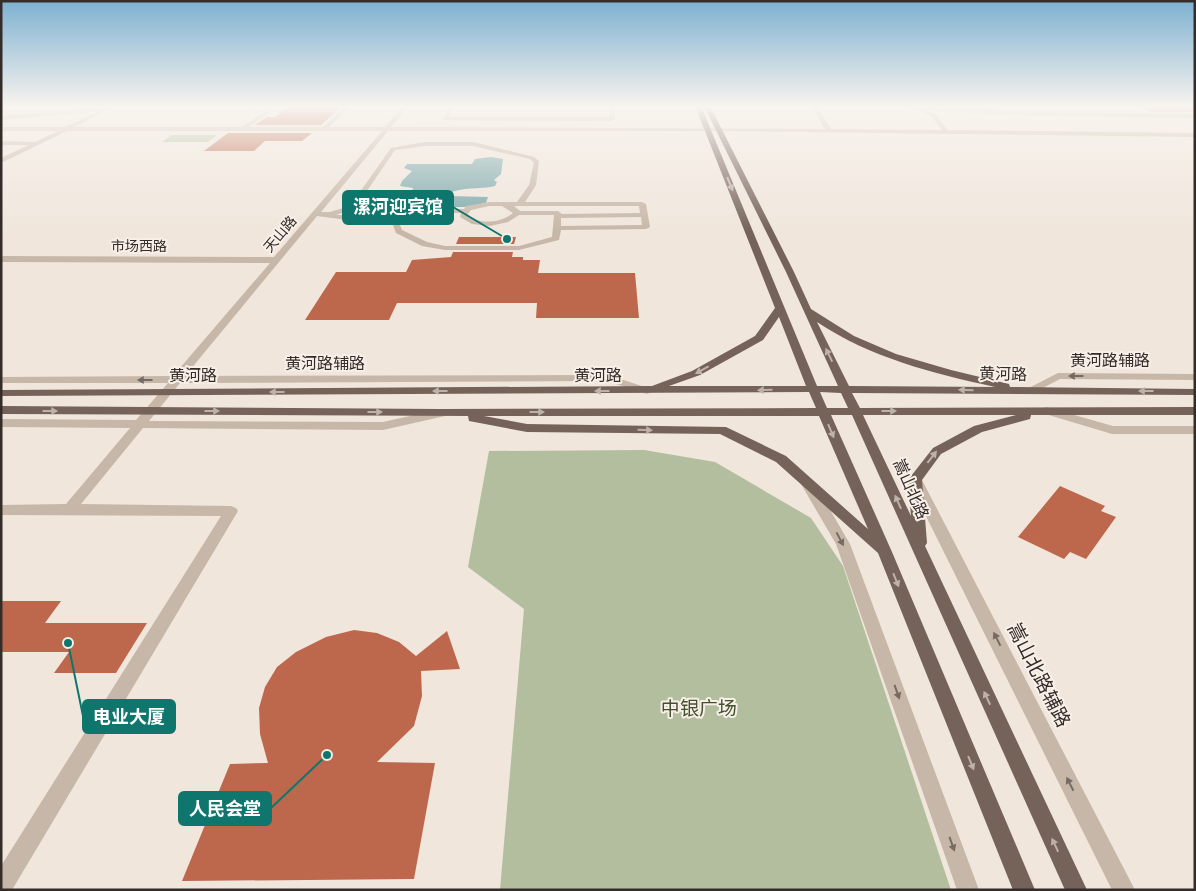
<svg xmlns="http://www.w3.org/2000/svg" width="1196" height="891" font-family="Arial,'Noto Sans SC',sans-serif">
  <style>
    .green { fill: #b2be9d }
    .water { fill: #7da9ab }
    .building { fill: #bd684d }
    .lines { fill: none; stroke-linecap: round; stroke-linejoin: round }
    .minor { fill: #c7b7a8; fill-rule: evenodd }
    .major { fill: #75635a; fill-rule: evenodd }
    .oneway { fill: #bdb1a8 }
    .oneway2 { fill: #766b62 }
    .labels { text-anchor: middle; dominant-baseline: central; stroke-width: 4; stroke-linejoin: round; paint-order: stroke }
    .far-street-label { font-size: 14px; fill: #342c28; stroke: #f8f0e8 }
    .street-label { font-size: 16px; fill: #342c28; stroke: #f8f0e8 }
    .near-street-label { font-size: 19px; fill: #342c28; stroke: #f8f0e8 }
    .near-park-label { font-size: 19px; fill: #44512e; stroke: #f8f0e8 }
    .leader { fill: none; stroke: #0f766e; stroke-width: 2 }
    .callout-dot { fill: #0f766e; stroke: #f8f0e8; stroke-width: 2 }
    .callout { fill: #0f766e; stroke: #0f766e; stroke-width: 2 }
    .callout-label { font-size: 18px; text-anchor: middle; font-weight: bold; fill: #fff }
  </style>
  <rect width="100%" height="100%" fill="#f0e6dc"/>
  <!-- green -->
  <g class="green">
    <polygon points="172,135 217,135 208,142 162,142"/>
    <polygon points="644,450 715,462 811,518 843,566 951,890 500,890 524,609 468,567 489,451"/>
  </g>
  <!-- water -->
  <path class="water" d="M491,157L503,159L501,174L494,180L497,182L495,186C479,190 463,186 447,194L450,196L488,197L486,203L464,207H391L396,205L401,196L412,192L413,188L400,186L402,181L412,171L404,168L407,164H472L475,159Z"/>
  <!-- building -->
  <g class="building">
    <polygon points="1138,106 1195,106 1195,112 1151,112"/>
    <polygon points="287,107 341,107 321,125 255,125 267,117 275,117"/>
    <polygon points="228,133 312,133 302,141 265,141 254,151 204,151"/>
    <polygon points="459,237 516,237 514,244 456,244"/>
    <polygon points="453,252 513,252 512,257 523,257 523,260 540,260 538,273 635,273 639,318 536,318 537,303 397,303 389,320 305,320 336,272 406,272 412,260 451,257"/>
    <polygon points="1060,486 1105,506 1101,511 1116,517 1086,559 1070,552 1064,559 1018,537"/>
    <polygon points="1,601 61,601 45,623 147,623 116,673 54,673 69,652 1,652"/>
    <polygon points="354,630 377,633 399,642 416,656 447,631 460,669 421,671 422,696 414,726 377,762 435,763 414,879 182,881 230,764 268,763 260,734 259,708 265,687 277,667 296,652 326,637"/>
  </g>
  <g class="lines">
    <!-- minor -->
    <g class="minor">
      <path d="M109,106H116L74,127H242L272,106H278L249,127H323L345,106H351L329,127H385L403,106H409L391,127L825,129L811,106H817L831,129L942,130L931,116L905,106L920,108L917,106H923L1050,112L1195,114V118L1050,116L926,111L935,114L948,130L1195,133V137L719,131H388L321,212H330L350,206L391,148L425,142H473L534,157L539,161L536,185L525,202H642L646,204L650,227L646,229L561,230L559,240L519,250H445L422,246L396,233L389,215L391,213H364L358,218L348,220L317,216L185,376L608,375L651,389L653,391L647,394L607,381L180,383L149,421L383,422L441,409L447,413L445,416L383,430L143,428L81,504L231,506L236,508L238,511L12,890H1V866L221,516L1,515V505L66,504L130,428L1,427V419L136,420L168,383H1V377L173,376L270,263L1,262V256L274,257L382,131H67L1,163V158L29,145H1V141L35,142L58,131H1V127H65L100,111L1,120V116L100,107L102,109ZM425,146H473L530,159L534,163L529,185L517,202H489L466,206L464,209H361L356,207L395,150ZM489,206H502L513,213C501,223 480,225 467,215L471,210ZM514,206H639L640,213L562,214L558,211H520ZM347,211L356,212L348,215H336ZM395,213H461L460,217L472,224L490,226L508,222L519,215H554L552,237L519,246H445L427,242L402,230ZM641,217L642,225L561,226V218Z"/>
      <polygon points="450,106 456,106 449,117 609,117 609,106 615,106 615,119 612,121 443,120"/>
      <polygon points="1058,373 1195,374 1195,380 1060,379 1033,393 1029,394 1023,391"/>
      <polygon points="1046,407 1113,426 1195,426 1195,434 1112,434 1042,413 1040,411"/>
      <polygon points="915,476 922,480 1135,890 1112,890 908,480"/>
      <polygon points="808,480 813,481 850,544 979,890 957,890 836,544 801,484"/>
    </g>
    <!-- major -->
    <path class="major" d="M695,106H701L817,386H838L786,272L704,106H710L794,272L811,309L854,336L896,354L951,370L1009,384L1010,387L1195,389V395L852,393L860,408L1195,407V415H1031L1030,419L982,432L941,454L922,480L927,543L925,546L1087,890H1065L852,415H831L892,552L1035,890H1013L878,553L776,462L720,434L527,432L469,421L468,416L1,414V406L441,409L816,408L809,392L1,396V390L652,386L692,371L755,336L775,308ZM779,317L806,386H669L700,375L763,340ZM817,322C871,358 932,373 995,387L849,386ZM820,392L841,393L848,408H827ZM863,415H1016L974,426L933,448L908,480L911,516ZM484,416H819L868,529L786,456L726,427L527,424Z"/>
  </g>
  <!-- one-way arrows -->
  <defs><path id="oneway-solid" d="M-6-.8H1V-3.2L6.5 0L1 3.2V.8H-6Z" transform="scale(1.25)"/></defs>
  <g class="oneway">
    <use href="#oneway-solid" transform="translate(730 184) rotate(68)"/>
    <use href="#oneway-solid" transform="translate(829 355) rotate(-116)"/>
    <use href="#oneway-solid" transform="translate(702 370) rotate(151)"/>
    <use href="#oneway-solid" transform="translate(765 390) rotate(179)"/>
    <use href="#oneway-solid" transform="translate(966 390) rotate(-179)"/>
    <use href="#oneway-solid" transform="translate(440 391) rotate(180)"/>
    <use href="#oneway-solid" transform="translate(602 391) rotate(180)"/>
    <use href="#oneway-solid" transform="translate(1146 391) rotate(-180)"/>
    <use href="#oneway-solid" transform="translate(277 392) rotate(180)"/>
    <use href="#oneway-solid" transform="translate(50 411)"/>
    <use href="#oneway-solid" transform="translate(212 411)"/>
    <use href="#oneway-solid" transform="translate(889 411)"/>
    <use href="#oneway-solid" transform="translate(375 412)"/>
    <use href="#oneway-solid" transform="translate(537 412)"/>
    <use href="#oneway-solid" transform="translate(645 430) rotate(1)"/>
    <use href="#oneway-solid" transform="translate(831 431) rotate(67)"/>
    <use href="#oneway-solid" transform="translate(932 457) rotate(-52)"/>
    <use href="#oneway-solid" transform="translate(898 502) rotate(-114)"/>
    <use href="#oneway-solid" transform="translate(896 580) rotate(68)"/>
    <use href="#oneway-solid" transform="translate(987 698) rotate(-115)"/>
    <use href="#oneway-solid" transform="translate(971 763) rotate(68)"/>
    <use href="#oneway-solid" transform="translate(1055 845) rotate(-115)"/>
  </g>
  <g class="oneway2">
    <use href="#oneway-solid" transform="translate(1076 376) rotate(-180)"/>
    <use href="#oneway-solid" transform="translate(145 380) rotate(180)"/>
    <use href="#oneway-solid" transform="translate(840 539) rotate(62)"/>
    <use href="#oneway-solid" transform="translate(997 639) rotate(-117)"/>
    <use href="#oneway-solid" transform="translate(897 692) rotate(70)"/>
    <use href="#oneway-solid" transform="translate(1070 784) rotate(-117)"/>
    <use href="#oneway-solid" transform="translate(952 844) rotate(70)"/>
  </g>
  <!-- sky -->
  <linearGradient id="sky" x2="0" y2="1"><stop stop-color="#7db0d0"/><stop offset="0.46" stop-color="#f8f4ef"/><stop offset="1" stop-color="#f8f4ef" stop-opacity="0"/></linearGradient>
  <rect width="1196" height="231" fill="url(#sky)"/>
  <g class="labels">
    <!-- far-street labels -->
    <g class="far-street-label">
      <text transform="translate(280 234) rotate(-50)">天山路</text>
      <text x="139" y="246">市场西路</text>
    </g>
    <!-- street labels -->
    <g class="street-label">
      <text x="1110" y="360">黄河路辅路</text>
      <text x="325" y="363">黄河路辅路</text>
      <text transform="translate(1003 374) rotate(1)">黄河路</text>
      <text x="193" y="375">黄河路</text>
      <text x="598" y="375">黄河路</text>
      <text transform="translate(911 489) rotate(66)">嵩山北路</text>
    </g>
    <!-- near-street labels -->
    <g class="near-street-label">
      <text transform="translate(1039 675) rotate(63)">嵩山北路辅路</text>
    </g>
    <!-- near-park labels -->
    <g class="near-park-label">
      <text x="699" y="708">中银广场</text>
    </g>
  </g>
  <!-- callouts -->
  <path class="leader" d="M507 239L453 207M68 643L83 716M327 755L271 808"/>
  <g class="callout-dot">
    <circle cx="507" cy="239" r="5"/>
    <circle cx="68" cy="643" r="5"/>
    <circle cx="327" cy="755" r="5"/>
  </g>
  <g class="callout">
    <rect x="343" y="191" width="110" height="33" rx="5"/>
    <rect x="83" y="700" width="92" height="33" rx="5"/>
    <rect x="179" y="792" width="92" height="33" rx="5"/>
  </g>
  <g class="callout-label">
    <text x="398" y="213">漯河迎宾馆</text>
    <text x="129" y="723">电业大厦</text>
    <text x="225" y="815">人民会堂</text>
  </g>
  <!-- border -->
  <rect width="1196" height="891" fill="none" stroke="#342c28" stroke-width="5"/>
</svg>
